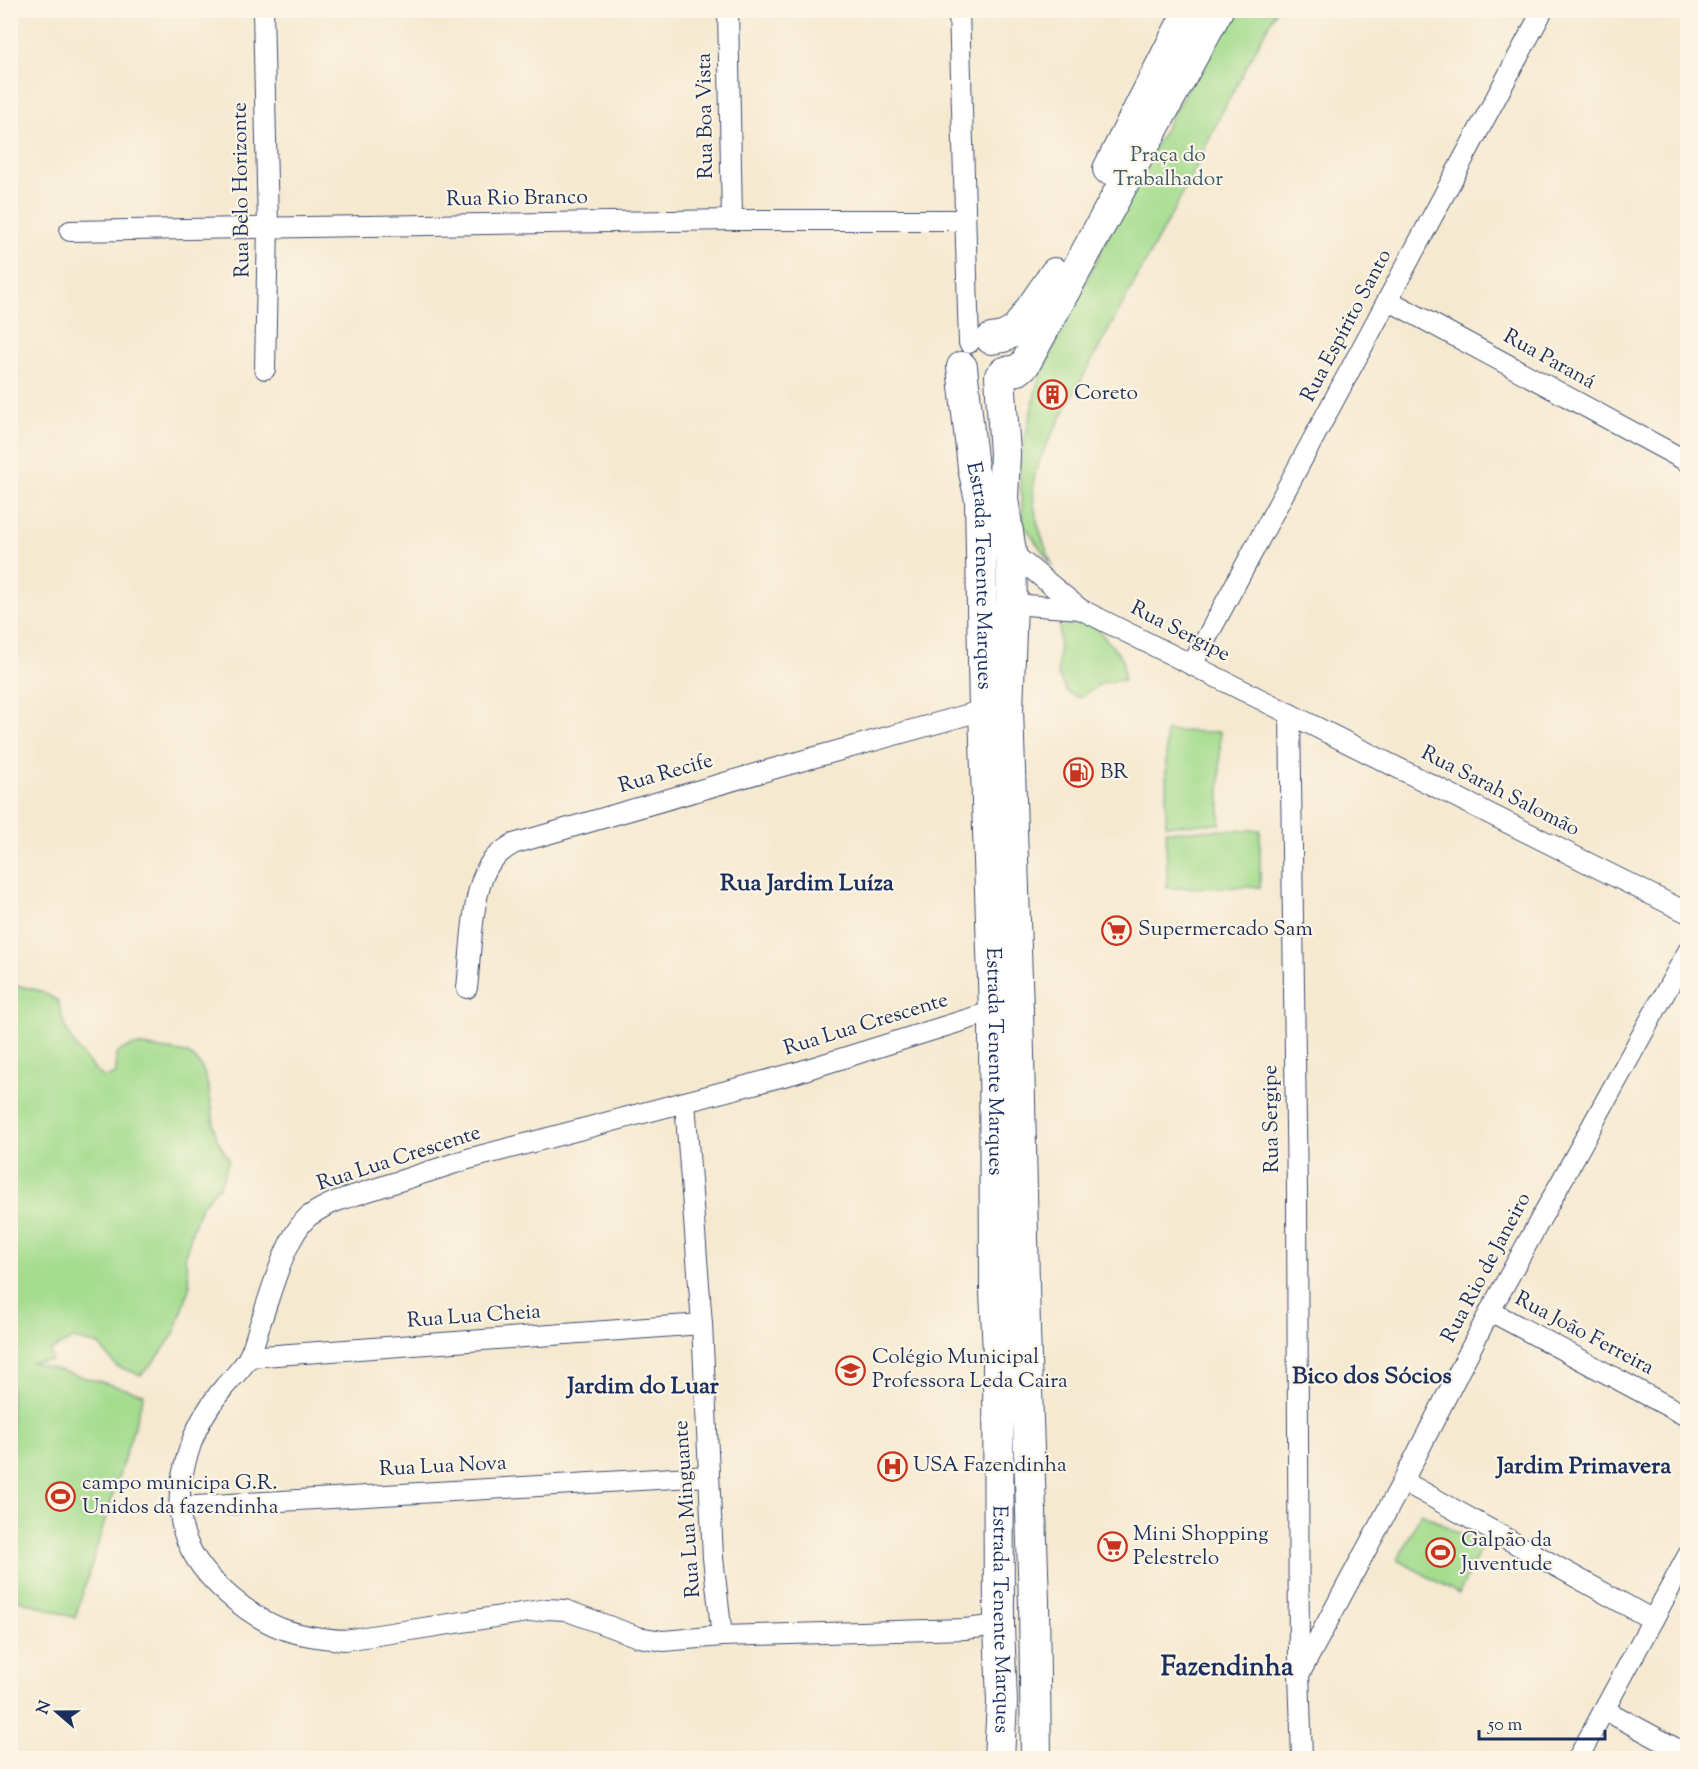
<svg xmlns="http://www.w3.org/2000/svg" width="1698" height="1769" font-family="'Sorts Mill Goudy',serif">
  <style>
    .green { fill: #a4dc8e; stroke: #608676; stroke-width: 1.5 }
    .lines { fill: none; stroke-linecap: round; stroke-linejoin: round }
    .street-casing { stroke: #3c4b6f; stroke-width: 22 }
    .primary-casing { stroke: #3c4b6f; stroke-width: 32 }
    .street { stroke: #fff; stroke-width: 20 }
    .primary { stroke: #fff; stroke-width: 30 }
    .labels { text-anchor: middle; dominant-baseline: central; stroke-width: 4.5; stroke-linejoin: round; paint-order: stroke }
    .street-label { font-size: 21px; fill: #1b2f5e; stroke: #fcf5e5 }
    .park-label { font-size: 21px; fill: #3d5a6a; stroke: #fcf5e5 }
    .poi-label { font-size: 21px; fill: #1b2f5e; stroke: #fcf5e5; text-anchor: start }
    .quarter-label { font-size: 24px; font-weight: bold; fill: #1b2f5e; stroke: #fcf5e5 }
    .district-label { font-size: 27px; font-weight: bold; fill: #1b2f5e; stroke: #fcf5e5 }
  </style>
  <rect width="100%" height="100%" fill="#fcf5e5"/>
  <filter id="ink" filterUnits="userSpaceOnUse"><feTurbulence type="fractalNoise" baseFrequency=".0167" numOctaves="2"/><feDisplacementMap in="SourceGraphic" scale="12" xChannelSelector="R" yChannelSelector="G"/><feConvolveMatrix kernelMatrix="1 2 1 2 8 2 1 2 1" color-interpolation-filters="sRGB"/></filter>
  <filter id="wash" filterUnits="userSpaceOnUse"><feTurbulence type="fractalNoise" baseFrequency=".008" numOctaves="4" result="noise"/><feDisplacementMap in="SourceGraphic" scale="24" xChannelSelector="R" yChannelSelector="G"/><feGaussianBlur stdDeviation="1.35" result="paint"/><feColorMatrix in="noise" values="0 0 0 0 0 0 0 0 0 0 0 0 0 0 0 0 0 1.4 0 .05"/><feComposite in="paint" operator="in"/></filter>
  <g filter="url(#wash)">
    <rect width="100%" height="100%" fill="#f5e9d0"/>
    <!-- green -->
    <g class="green">
      <path d="M1229,11H1276L1219,118L1190,180L1045,447C1042,456 1037,465 1035,474C1029,506 1041,538 1053,567L1023,523L1019,464L1039,377L1123,206Z"/>
      <polygon points="1067,615 1095,626 1123,659 1124,680 1102,683 1080,698 1067,692 1058,675 1060,616"/>
      <polygon points="1166,731 1220,732 1220,824 1166,825"/>
      <polygon points="1260,830 1260,887 1167,888 1166,831"/>
      <path d="M11,984L41,991L58,1001C65,1036 78,1054 104,1078L116,1074V1054C132,1042 141,1045 160,1049C168,1050 180,1051 188,1054C213,1066 210,1113 216,1135C218,1143 225,1152 229,1160L220,1185L201,1206L192,1231L185,1257L190,1284L183,1309L174,1334L158,1357L141,1375L116,1366L99,1345L73,1339L50,1351L52,1361L30,1362L144,1394L75,1618L11,1597Z"/>
      <polygon points="1421,1513 1482,1546 1459,1594 1398,1560"/>
    </g>
  </g>
  <g filter="url(#ink)">
    <g class="lines">
      <defs>
        <g id="street">
          <polyline points="263,10 268,226 265,369"/>
          <polyline points="728,10 732,220"/>
          <polyline points="959,10 969,343"/>
          <polyline points="70,231 732,220 964,220"/>
          <polyline points="1388,300 1688,462"/>
          <polyline points="1011,552 1080,609 1688,913"/>
          <polyline points="1012,604 1080,609"/>
          <polyline points="1192,665 1543,10"/>
          <polyline points="1290,714 1297,1193 1299,1674 1302,1758"/>
          <path d="M467,988C471,955 471,888 491,862C497,854 505,849 513,844L776,768L984,710"/>
          <path d="M994,1011L795,1073L468,1159L337,1201C327,1205 318,1210 309,1216C285,1236 270,1297 259,1327C256,1337 253,1349 248,1358C243,1368 233,1377 225,1386C211,1403 198,1423 191,1444C169,1506 177,1549 225,1592C264,1627 293,1637 345,1640L548,1609L565,1610L638,1637L663,1641L722,1636L965,1629L999,1625"/>
          <polyline points="685,1102 702,1324 713,1558 722,1636"/>
          <polyline points="1490,1311 1688,1417"/>
          <polyline points="249,1357 702,1324"/>
          <polyline points="1403,1481 1653,1620"/>
          <polyline points="180,1507 708,1476"/>
          <polyline points="1301,1671 1403,1481 1490,1311 1688,951"/>
          <polyline points="1605,1710 1688,1755"/>
          <polyline points="1578,1758 1688,1555"/>
        </g>
        <g id="primary">
          <polyline points="1108,169 1189,10"/>
          <polyline points="991,339 1003,337 1015,331 1055,273"/>
          <path id="s1" d="M962,367L973,468L980,500L984,710L994,1011L995,1291L998,1353L999,1625L1002,1702L999,1758"/>
          <polyline points="1004,372 1018,370 1025,364 1218,10"/>
          <polyline points="1000,376 1005,454 1003,499 1011,552 1012,604 1008,709 1018,1010 1025,1329 1034,1602 1036,1758"/>
        </g>
      </defs>
      <!-- street casing -->
      <use href="#street" class="street-casing"/>
      <!-- primary casing -->
      <use href="#primary" class="primary-casing"/>
      <!-- street -->
      <use href="#street" class="street"/>
      <!-- primary -->
      <use href="#primary" class="primary"/>
    </g>
  </g>
  <!-- icons -->
  <defs>
    <symbol id="building-ring" viewBox="-11 -11 22 22"><circle r="9.5" fill="#fcf5e5" stroke="#c8321e" stroke-width="1.5"/><path d="M-4-6H4V6H1V3H-1V6H-4ZM-2.5-4.3h1.7v1.8h-1.7ZM.8-4.3h1.7v1.8H.8ZM-2.5-1h1.7V.8h-1.7ZM.8-1h1.7V.8H.8Z" fill="#c8321e"/></symbol>
    <symbol id="fuel-ring" viewBox="-11 -11 22 22"><circle r="9.5" fill="#fcf5e5" stroke="#c8321e" stroke-width="1.5"/><path d="M-5.5-6h7V0h2V4h1.3V-2.5L3-4.5l.8-.8L6-3V5H2.5V1h-1V6h-7ZM-4.2-4.7v3.2H.2V-4.7Z" fill="#c8321e"/></symbol>
    <symbol id="supermarket-ring" viewBox="-11 -11 22 22"><circle r="9.5" fill="#fcf5e5" stroke="#c8321e" stroke-width="1.5"/><path d="M-6-5.5h2.5l.6 2H6L4.5 2H-2.5L-4.4-4H-6ZM-1.5 3.2a1.3 1.3 0 1 0 .1 0ZM3 3.2a1.3 1.3 0 1 0 .1 0Z" fill="#c8321e"/></symbol>
    <symbol id="school-ring" viewBox="-11 -11 22 22"><circle r="9.5" fill="#fcf5e5" stroke="#c8321e" stroke-width="1.5"/><path d="M0-5L7-2L0 1L-7-2ZM-4 1L0 2.5L4 1V4Q0 6-4 4Z" fill="#c8321e"/></symbol>
    <symbol id="hospital-ring" viewBox="-11 -11 22 22"><circle r="9.5" fill="#fcf5e5" stroke="#c8321e" stroke-width="1.5"/><path d="M-5-5h3v3.5h4V-5h3V5h-3V1.5h-4V5h-3Z" fill="#c8321e"/></symbol>
    <symbol id="stadium-ring" viewBox="-11 -11 22 22"><circle r="9.5" fill="#fcf5e5" stroke="#c8321e" stroke-width="1.5"/><path d="M0-5a6.5 5 0 1 0 0 10a6.5 5 0 1 0 0-10ZM-3.5-1.8h7v3.6h-7Z" fill="#c8321e"/></symbol>
  </defs>
  <g fill-rule="evenodd">
    <use href="#building-ring" x="1036" y="378" width="33" height="33"/>
    <use href="#fuel-ring" x="1062" y="756" width="33" height="33"/>
    <use href="#supermarket-ring" x="1100" y="914" width="33" height="33"/>
    <use href="#school-ring" x="834" y="1354" width="33" height="33"/>
    <use href="#hospital-ring" x="876" y="1450" width="33" height="33"/>
    <use href="#stadium-ring" x="44" y="1480" width="33" height="33"/>
    <use href="#supermarket-ring" x="1096" y="1530" width="33" height="33"/>
    <use href="#stadium-ring" x="1424" y="1536" width="33" height="33"/>
  </g>
  <g class="labels">
    <!-- street labels -->
    <g class="street-label">
      <text transform="translate(706 116) rotate(-91)">Rua Boa Vista</text>
      <text transform="translate(242 190) rotate(-91)">Rua Belo Horizonte</text>
      <text transform="translate(517 199) rotate(-1)">Rua Rio Branco</text>
      <text transform="translate(1347 326) rotate(-62)">Rua Espírito Santo</text>
      <text transform="translate(1549 360) rotate(29)">Rua Paraná</text>
      <text stroke="none"><textPath href="#s1" startOffset="210">Estrada Tenente Marques</textPath></text>
      <text transform="translate(1180 632) rotate(27)">Rua Sergipe</text>
      <text transform="translate(666 774) rotate(-16)">Rua Recife</text>
      <text transform="translate(1500 792) rotate(27)">Rua Sarah Salomão</text>
      <text transform="translate(866 1025) rotate(-17)">Rua Lua Crescente</text>
      <text stroke="none"><textPath href="#s1" startOffset="696">Estrada Tenente Marques</textPath></text>
      <text transform="translate(1272 1119) rotate(-91)">Rua Sergipe</text>
      <text transform="translate(399 1159) rotate(-18)">Rua Lua Crescente</text>
      <text transform="translate(1487 1268) rotate(-62)">Rua Rio de Janeiro</text>
      <text transform="translate(474 1317) rotate(-4)">Rua Lua Cheia</text>
      <text transform="translate(1584 1334) rotate(28)">Rua João Ferreira</text>
      <text transform="translate(443 1467) rotate(-3)">Rua Lua Nova</text>
      <text transform="translate(688 1509) rotate(-94)">Rua Lua Minguante</text>
      <text stroke="none"><textPath href="#s1" startOffset="1254">Estrada Tenente Marques</textPath></text>
    </g>
    <!-- park labels -->
    <g class="park-label">
      <text x="1168" y="156">Praça do<tspan x="1168" dy="24">Trabalhador</tspan></text>
    </g>
    <!-- poi labels -->
    <g class="poi-label">
      <text x="1074" y="394">Coreto</text>
      <text x="1100" y="773">BR</text>
      <text x="1138" y="930">Supermercado Sam</text>
      <text x="872" y="1358">Colégio Municipal<tspan x="872" dy="24">Professora Leda Caira</tspan></text>
      <text x="913" y="1466">USA Fazendinha</text>
      <text x="82" y="1484">campo municipa G.R.<tspan x="82" dy="24">Unidos da fazendinha</tspan></text>
      <text x="1133" y="1535">Mini Shopping<tspan x="1133" dy="24">Pelestrelo</tspan></text>
      <text x="1461" y="1541">Galpão da<tspan x="1461" dy="24">Juventude</tspan></text>
    </g>
    <!-- quarter labels -->
    <g class="quarter-label">
      <text x="807" y="884">Rua Jardim Luíza</text>
      <text x="1372" y="1377">Bico dos Sócios</text>
      <text x="643" y="1387">Jardim do Luar</text>
      <text x="1584" y="1467">Jardim Primavera</text>
    </g>
    <!-- district labels -->
    <g class="district-label">
      <text x="1227" y="1668">Fazendinha</text>
    </g>
  </g>
  <!-- margin -->
  <rect width="1698" height="1769" fill="none" stroke="#fcf5e5" stroke-width="36"/>
  <!-- north arrow -->
  <g transform="translate(57 1712) rotate(290)" stroke="#fcf5e5" stroke-width="4.5" paint-order="stroke">
  <path d="M0-4.5L10 22L0 15L-10 22Z" fill="#1b2f5e"/>
  <text y="-9" font-size="16" font-weight="bold" text-anchor="middle" fill="#1b2f5e">N</text>
  </g>
  <!-- scale -->
  <path d="M1479 1730v9h126v-9" fill="none" stroke="#1b2f5e" stroke-width="3"/>
  <text x="1488" y="1730" font-size="18" fill="#1b2f5e" stroke="#fcf5e5" stroke-width="4.5" paint-order="stroke">50 m</text>
</svg>
